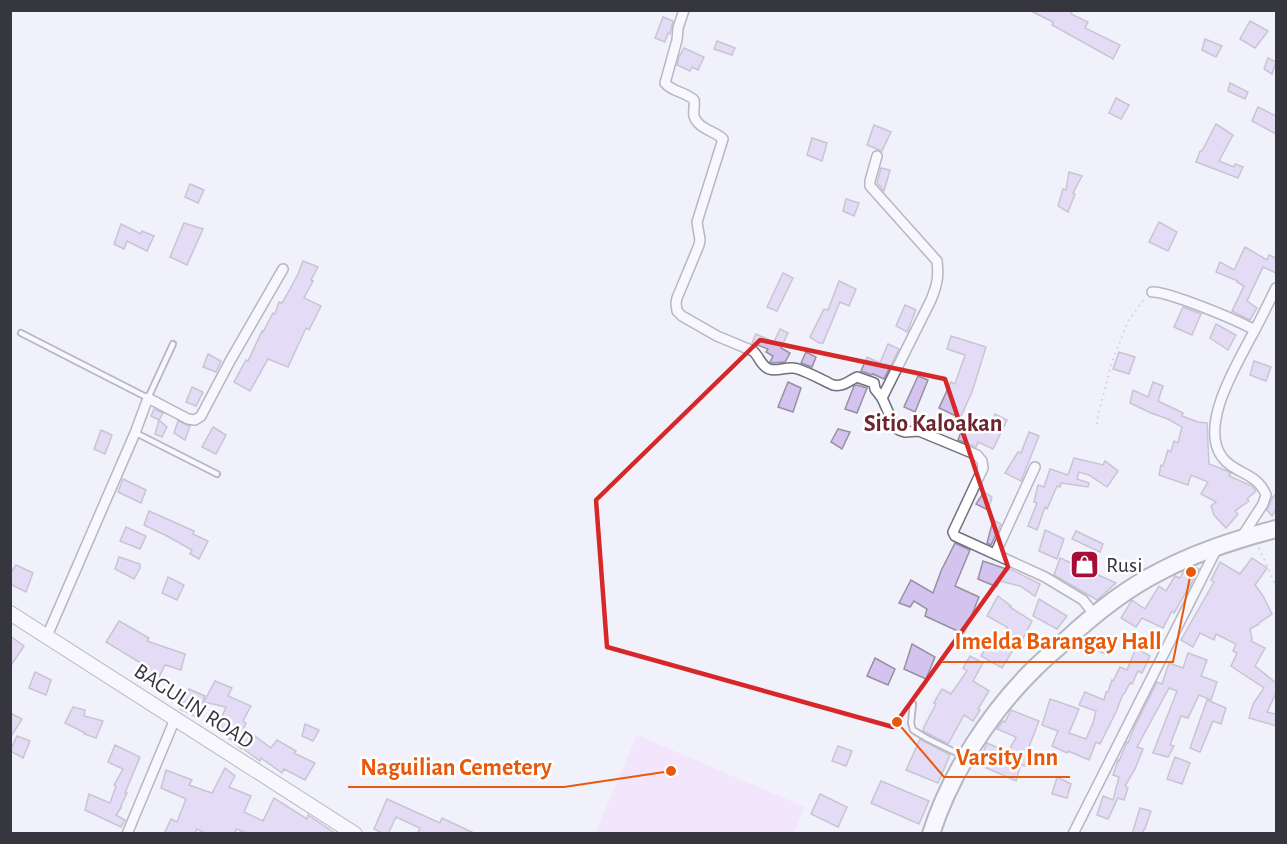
<svg xmlns="http://www.w3.org/2000/svg" width="1287" height="844" font-family="'Alegreya Sans',sans-serif">
  <style>
    .built { fill: #e7e7fc }
    .green { fill: #f5d8fa }
    .building { fill: #d5c3ef; stroke: #9690a0; stroke-width: 1.5 }
    .lines { fill: none; stroke-linecap: round; stroke-linejoin: round }
    .lane-casing { stroke: #707081; stroke-width: 8 }
    .street-casing { stroke: #707081; stroke-width: 12 }
    .secondary-casing { stroke: #707081; stroke-width: 16 }
    .highway-casing { stroke: #707081; stroke-width: 20 }
    .path { stroke: #a8a8b1; stroke-width: 2; stroke-dasharray: 1.5 4.5; stroke-linecap: butt }
    .lane { stroke: #fff; stroke-width: 4.5 }
    .street { stroke: #fff; stroke-width: 9 }
    .secondary { stroke: #fff; stroke-width: 14 }
    .highway { stroke: #fff; stroke-width: 16 }
    .marked { fill: none; stroke: #d62828; stroke-width: 4.5; stroke-linejoin: round }
    .labels { text-anchor: middle; dominant-baseline: central; stroke-width: 5; stroke-linejoin: round; paint-order: stroke }
    .poi-label { font-size: 22px; fill: #36373e; stroke: #fff; text-anchor: start }
    .street-label { font-size: 22px; fill: #36373e; stroke: #fff }
    .neighbourhood-label { font-size: 24px; font-weight: bold; fill: #6d262f; stroke: #fff }
    .leader { fill: none; stroke: #e8590c; stroke-width: 2 }
    .callout-dot { fill: #e8590c; stroke: #fff; stroke-width: 2 }
    .callout-label { font-size: 24px; text-anchor: middle; font-weight: bold; fill: #e8590c; stroke: #fff; stroke-width: 5; stroke-linejoin: round; paint-order: stroke }
  </style>
  <rect width="100%" height="100%" fill="#f1f1fc"/>
  <!-- built -->
  <polygon class="built" points="944,685 983,712 958,749 920,728 933,696"/>
  <!-- green -->
  <polygon class="green" points="637,735 805,807 794,833 595,833"/>
  <!-- building -->
  <g class="building">
    <polygon points="1029,10 1073,10 1071,14 1088,22 1085,28 1120,45 1113,59 1052,25 1053,22"/>
    <polygon points="663,17 673,21 670,34 668,33 665,42 655,38"/>
    <polygon points="1250,21 1268,31 1255,48 1240,39"/>
    <polygon points="1205,39 1222,46 1216,57 1202,50"/>
    <polygon points="717,41 735,48 732,55 714,49"/>
    <polygon points="684,48 704,57 698,70 692,67 690,71 677,65 679,57"/>
    <polygon points="1268,58 1276,62 1272,74 1264,69"/>
    <polygon points="1230,83 1248,92 1245,99 1228,91"/>
    <polygon points="1116,98 1129,105 1121,119 1109,113"/>
    <polygon points="1258,107 1276,116 1276,134 1252,121"/>
    <polygon points="1216,124 1233,135 1219,161 1234,167 1235,164 1243,167 1238,178 1196,162 1200,151 1202,151"/>
    <polygon points="874,125 891,132 882,151 867,145"/>
    <polygon points="812,138 827,143 822,161 807,155"/>
    <polygon points="881,168 890,170 884,191 877,183"/>
    <polygon points="1069,172 1082,176 1073,193 1075,194 1068,212 1058,206 1063,189 1066,190"/>
    <polygon points="190,184 204,190 198,203 185,197"/>
    <polygon points="846,199 859,203 854,216 843,211"/>
    <polygon points="1159,222 1177,232 1168,251 1149,242"/>
    <polygon points="184,223 203,229 187,265 170,257"/>
    <polygon points="121,224 141,234 142,231 154,236 147,251 127,241 124,249 114,244"/>
    <polygon points="1245,247 1267,260 1269,255 1276,258 1276,273 1263,267 1247,301 1257,308 1250,320 1232,311 1244,286 1237,282 1238,281 1216,272 1220,262 1234,270"/>
    <polygon points="303,261 318,267 311,280 313,281 304,298 321,306 309,330 306,328 288,367 268,359 250,391 234,382 246,360 248,361 262,331 263,332 273,313 275,314 279,302 282,303 290,289 298,274"/>
    <polygon points="783,273 793,278 777,311 767,307"/>
    <polygon points="839,281 856,289 849,306 840,302 823,343 819,343 810,337 824,309 828,310"/>
    <polygon points="905,305 916,310 907,332 896,326"/>
    <polygon points="1183,307 1201,314 1192,335 1174,327"/>
    <polygon points="1216,324 1236,335 1228,350 1210,338"/>
    <polygon points="780,329 788,333 781,348 790,353 785,362 773,363 770,362 773,356 766,352 768,349 752,343 756,334 774,342"/>
    <polygon points="951,336 986,347 972,392 960,418 939,408 951,382 955,384 965,355 947,349"/>
    <polygon points="888,344 899,349 884,379 873,374 872,375 861,371 867,357 880,363"/>
    <polygon points="806,352 816,357 812,367 801,363"/>
    <polygon points="1119,352 1135,357 1129,374 1113,369"/>
    <polygon points="208,354 221,361 216,372 203,367"/>
    <polygon points="1254,361 1271,367 1266,381 1250,375"/>
    <polygon points="918,376 928,380 915,412 904,407"/>
    <polygon points="788,382 801,388 793,412 778,407"/>
    <polygon points="1153,382 1163,386 1158,401 1183,413 1182,416 1198,422 1207,423 1209,464 1225,470 1231,473 1229,476 1252,486 1256,491 1247,499 1249,501 1235,511 1238,514 1226,528 1214,515 1211,506 1216,502 1201,494 1208,482 1191,475 1188,485 1159,475 1161,465 1163,466 1168,450 1171,452 1174,441 1178,443 1182,427 1168,419 1151,413 1130,403 1133,390 1148,397"/>
    <polygon points="857,385 867,388 857,413 845,409 854,386"/>
    <polygon points="192,387 203,392 196,406 186,402"/>
    <polygon points="154,409 163,413 159,420 151,416"/>
    <polygon points="995,414 1007,420 993,449 978,442 976,447 958,440 964,424 986,433"/>
    <polygon points="159,420 167,427 162,437 155,434"/>
    <polygon points="178,421 190,426 185,440 174,433"/>
    <polygon points="213,427 226,435 216,454 202,447"/>
    <polygon points="838,429 850,432 842,449 831,442"/>
    <polygon points="101,430 112,435 105,454 94,449"/>
    <polygon points="1029,432 1039,436 1021,481 1005,473 1018,452 1021,453"/>
    <polygon points="1074,458 1103,465 1105,461 1118,471 1107,487 1089,475 1079,472 1077,479 1089,483 1088,487 1061,483 1060,487 1057,486 1047,509 1045,507 1037,530 1028,526 1037,503 1034,502 1038,485 1044,487 1050,469 1068,475"/>
    <polygon points="123,479 146,490 141,503 118,492"/>
    <polygon points="984,492 992,497 988,510 976,504"/>
    <polygon points="1276,494 1276,509 1272,516 1267,510 1272,498"/>
    <polygon points="149,511 194,531 193,534 208,541 199,559 190,554 192,550 167,536 144,525"/>
    <polygon points="993,520 1001,524 991,545 987,543"/>
    <polygon points="126,527 146,536 140,549 120,541"/>
    <polygon points="1045,530 1064,539 1057,559 1039,551"/>
    <polygon points="1076,531 1103,544 1100,552 1072,539"/>
    <polygon points="955,543 970,550 955,586 979,597 964,634 925,616 927,609 914,601 910,607 899,603 911,580 933,593 941,571"/>
    <polygon points="119,557 140,564 140,568 134,579 115,569"/>
    <polygon points="1060,558 1116,583 1097,600 1054,575"/>
    <polygon points="1252,558 1267,568 1255,585 1263,596 1272,614 1259,623 1259,624 1250,629 1252,639 1251,641 1265,648 1255,666 1276,683 1276,693 1267,712 1276,714 1276,726 1249,718 1253,704 1264,688 1231,666 1237,653 1233,651 1236,644 1216,634 1214,640 1200,633 1193,647 1181,640 1214,582 1211,580 1220,562 1240,574"/>
    <polygon points="983,561 1009,570 1010,569 1040,584 1035,596 1020,586 1000,581 997,587 978,579"/>
    <polygon points="16,565 33,573 26,592 10,584 10,574"/>
    <polygon points="1194,567 1199,569 1191,584 1174,613 1172,611 1163,628 1142,618 1136,627 1121,618 1132,600 1145,609 1159,586 1166,591 1175,576 1180,578 1183,572"/>
    <polygon points="168,577 184,585 177,600 162,593"/>
    <polygon points="998,596 1011,606 1010,607 1032,621 1019,646 1016,645 1002,668 981,656 990,641 999,646 1007,627 987,616"/>
    <polygon points="1039,599 1067,616 1057,629 1033,616"/>
    <polygon points="119,621 149,638 147,641 185,654 181,670 165,665 157,681 140,674 144,665 106,642"/>
    <polygon points="10,636 24,646 10,667"/>
    <polygon points="1100,637 1113,642 1108,655 1096,650"/>
    <polygon points="912,644 935,657 926,679 904,669"/>
    <polygon points="1136,648 1150,656 1142,673 1138,671 1132,684 1130,683 1124,694 1123,694 1116,712 1100,744 1096,742 1089,760 1068,751 1067,753 1052,746 1058,731 1042,725 1050,699 1079,709 1069,733 1086,739 1093,723 1096,711 1079,705 1085,692 1104,700 1106,692 1108,692 1112,680 1113,681 1120,667 1127,670"/>
    <polygon points="1188,653 1207,660 1201,676 1217,682 1211,700 1199,695 1188,718 1181,716 1170,745 1174,746 1168,757 1153,753 1177,691 1169,688 1137,747 1143,749 1135,769 1125,786 1128,788 1124,800 1118,798 1108,819 1097,815 1103,796 1113,800 1119,777 1113,775 1118,760 1119,761 1127,742 1128,743 1135,726 1157,682 1162,684 1169,663 1183,668"/>
    <polygon points="970,656 983,663 973,681 989,691 978,709 980,710 973,721 964,715 948,744 923,731 924,727 936,704 934,703 942,689 951,694 967,671 963,668"/>
    <polygon points="875,658 895,669 888,685 867,676"/>
    <polygon points="35,672 51,680 46,695 29,688"/>
    <polygon points="215,681 232,688 228,696 251,706 243,721 246,723 244,728 271,748 277,740 296,751 294,753 315,763 305,780 284,769 282,773 261,758 260,761 242,748 241,749 233,741 216,730 226,707 204,702"/>
    <polygon points="189,689 205,696 198,718 180,709"/>
    <polygon points="1207,700 1226,708 1221,724 1213,721 1200,752 1190,748"/>
    <polygon points="73,707 85,710 84,716 103,721 96,738 84,734 85,733 65,723"/>
    <polygon points="1011,710 1039,721 1027,752 1031,754 1025,766 1021,764 1016,781 982,766 986,756 982,755 987,743 1008,752 1016,737 997,729 1003,721 1005,722"/>
    <polygon points="10,713 22,719 10,738"/>
    <polygon points="305,724 319,730 313,741 302,736"/>
    <polygon points="17,736 30,741 23,758 10,751"/>
    <polygon points="920,739 950,755 938,783 906,770"/>
    <polygon points="115,745 140,757 125,793 127,793 120,808 121,808 116,815 125,820 121,827 85,810 89,794 110,803 116,786 114,785 123,769 108,762"/>
    <polygon points="838,746 852,751 846,766 832,761"/>
    <polygon points="1175,757 1190,763 1182,784 1167,779"/>
    <polygon points="225,768 235,776 229,787 251,796 244,812 263,821 274,798 307,819 308,815 336,834 249,834 236,829 235,834 207,834 197,829 195,834 164,834 171,819 177,822 186,799 161,788 166,770 192,780 189,785 212,793"/>
    <polygon points="1057,777 1071,784 1067,798 1052,794"/>
    <polygon points="881,781 929,801 919,824 871,803"/>
    <polygon points="820,794 847,807 838,827 811,814"/>
    <polygon points="387,799 440,823 442,818 476,834 417,834 420,828 396,817 388,834 384,834 374,829"/>
    <polygon points="1140,808 1151,811 1145,829 1144,829 1142,834 1132,834"/>
  </g>
  <g class="lines">
    <defs>
      <g id="lane">
        <polyline points="21,333 148,398 173,344"/>
        <polyline points="136,433 217,474"/>
        <polyline points="913,704 911,723 913,730 928,739 961,755"/>
      </g>
      <g id="street">
        <path d="M684,10L678,28L677,40L665,83C672,92 686,92 694,100C695,105 693,112 694,116C698,129 715,131 723,139L697,222L700,240L699,245L677,298L676,303L677,311L682,316L717,336L753,351C759,356 761,366 769,369C777,372 785,367 793,368C801,368 824,381 833,385C844,387 848,381 857,377L874,383L875,389L882,398L895,427L899,430L905,432L919,431L977,455L982,461L983,468L953,532L955,536L1045,577L1083,600L1094,614"/>
        <path d="M877,156L870,181V186L937,261C939,277 937,285 931,300L882,398"/>
        <path d="M1152,292C1163,292 1174,297 1184,300C1209,309 1232,318 1255,330"/>
        <path d="M1241,538L1263,504L1266,495C1257,472 1234,474 1222,457C1199,426 1236,366 1251,337C1260,321 1268,304 1276,288"/>
        <polyline points="995,554 1035,467"/>
        <polyline points="47,636 135,433 148,398 188,419 195,420 201,416 230,361 283,269"/>
        <polyline points="127,834 175,719"/>
        <polyline points="1073,834 1218,546"/>
      </g>
      <polyline id="secondary" points="10,613 355,834"/>
      <path id="highway" d="M931,834C950,774 990,712 1035,668C1044,659 1055,650 1065,641C1094,614 1125,589 1161,571C1197,552 1237,539 1276,529"/>
    </defs>
    <!-- lane casing -->
    <use href="#lane" class="lane-casing"/>
    <!-- street casing -->
    <use href="#street" class="street-casing"/>
    <!-- secondary casing -->
    <use href="#secondary" class="secondary-casing"/>
    <!-- highway casing -->
    <use href="#highway" class="highway-casing"/>
    <!-- path -->
    <g class="path">
      <polyline points="1097,424 1098,415 1112,362 1128,321 1144,299"/>
      <polyline points="1259,548 1276,586"/>
    </g>
    <!-- lane -->
    <use href="#lane" class="lane"/>
    <!-- street -->
    <use href="#street" class="street"/>
    <!-- secondary -->
    <use href="#secondary" class="secondary"/>
    <!-- highway -->
    <use href="#highway" class="highway"/>
  </g>
  <!-- marked area -->
  <path d="M0 0H1287V844H0ZM760,340L945,379L1008,567L893,727L607,647L596,500Z" fill="#f1f1fc" fill-opacity=".55" fill-rule="evenodd"/>
  <path class="marked" d="M760,340L945,379L1008,567L893,727L607,647L596,500Z"/>
  <!-- icons -->
  <defs>
    <symbol id="shop-square" viewBox="-11 -11 22 22"><rect x="-9" y="-9" width="18" height="18" rx="4" fill="#a70e37" stroke="#fff"/><path d="M-5-2.5h2.3a2.7 3.5 0 0 1 5.4 0H5L5.5 6h-11ZM-1.5-2.5h3a1.5 2.3 0 0 0-3 0Z" fill="#fff"/></symbol>
  </defs>
  <g fill-rule="evenodd">
    <use href="#shop-square" x="1068" y="548" width="33" height="33"/>
  </g>
  <g class="labels">
    <!-- poi labels -->
    <g class="poi-label">
      <text x="1106" y="565">Rusi</text>
    </g>
    <!-- street labels -->
    <g class="street-label">
      <text transform="translate(194 706) rotate(33)">BAGULIN ROAD</text>
    </g>
    <!-- neighbourhood labels -->
    <g class="neighbourhood-label">
      <text x="933" y="424">Sitio Kaloakan</text>
    </g>
  </g>
  <!-- callouts -->
  <path class="leader" d="M1191 572L1173 662H942M897 722L944 777H1070M671 771L564 787H348"/>
  <g class="callout-dot">
    <circle cx="1191" cy="572" r="6"/>
    <circle cx="897" cy="722" r="6"/>
    <circle cx="671" cy="771" r="6"/>
  </g>
  <g class="callout-label">
    <text x="1058" y="649">Imelda Barangay Hall</text>
    <text x="1007" y="765">Varsity Inn</text>
    <text x="456" y="775">Naguilian Cemetery</text>
  </g>
  <!-- border -->
  <rect width="1287" height="844" fill="none" stroke="#36373e" stroke-width="24"/>
</svg>
